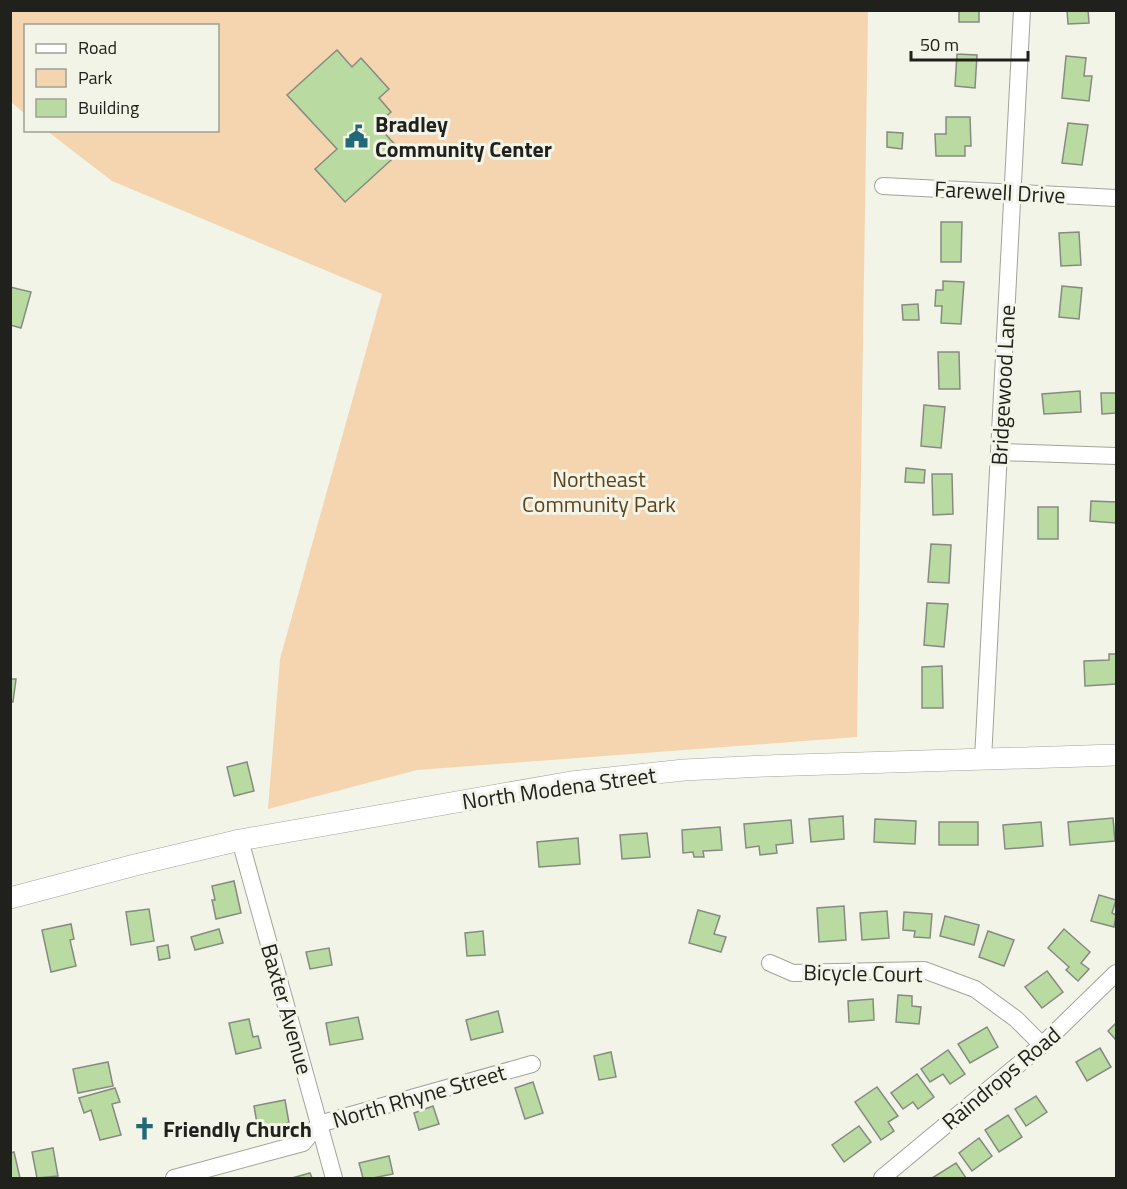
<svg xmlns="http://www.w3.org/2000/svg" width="1127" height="1189" font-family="'Titillium Web',sans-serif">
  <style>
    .green { fill: #f5d5b0 }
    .building { fill: #b9daa1; stroke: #868b82; stroke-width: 1.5 }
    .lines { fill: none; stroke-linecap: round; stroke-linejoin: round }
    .minor-casing { stroke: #a2a499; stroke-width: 18 }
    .tertiary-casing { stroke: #a2a499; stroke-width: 22 }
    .minor { stroke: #fff; stroke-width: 16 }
    .tertiary { stroke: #fff; stroke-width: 21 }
    .labels { text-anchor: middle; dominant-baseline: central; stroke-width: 6; stroke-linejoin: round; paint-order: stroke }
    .poi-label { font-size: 22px; font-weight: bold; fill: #20211d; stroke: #f2f4e8; text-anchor: start }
    .street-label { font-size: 22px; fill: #20211d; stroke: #f2f4e8 }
    .park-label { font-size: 22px; fill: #60421a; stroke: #f2f4e8 }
  </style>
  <rect width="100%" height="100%" fill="#f2f4e8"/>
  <!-- green -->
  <polygon class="green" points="10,11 868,11 857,737 417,770 268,809 280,659 382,294 112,181 47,131 218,130 218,26 26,26 25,114 11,102"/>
  <!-- building -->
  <g class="building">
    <rect x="959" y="10" width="20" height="12"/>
    <polygon points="1067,10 1088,10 1089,23 1068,24"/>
    <polygon points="337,50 352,67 361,58 389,89 379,98 391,112 377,125 401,151 345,202 315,169 337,149 287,95"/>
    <polygon points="957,54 977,55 975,88 955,86"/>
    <polygon points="1066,56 1086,58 1084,76 1092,76 1089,101 1062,98"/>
    <polygon points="946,117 970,117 971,146 965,146 965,156 936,156 935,134 946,134"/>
    <polygon points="1068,123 1088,125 1082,165 1062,163"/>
    <polygon points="887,132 903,133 902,149 887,147"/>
    <polygon points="941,222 962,222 961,262 941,262"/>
    <polygon points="1079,232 1081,265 1061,266 1059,233"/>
    <polygon points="943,281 964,282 961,324 941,323 942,306 935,306 936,290 943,290"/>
    <polygon points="1062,286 1082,288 1079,319 1059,317"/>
    <polygon points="10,287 31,292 21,328 10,325"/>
    <polygon points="918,304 919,320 903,320 902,305"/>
    <polygon points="938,352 959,352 960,389 939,389"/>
    <polygon points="1080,391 1081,412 1044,414 1042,394"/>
    <polygon points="1101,393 1116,393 1116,413 1102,414"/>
    <polygon points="924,405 945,407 941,448 921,446"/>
    <polygon points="906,468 925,470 924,483 905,482"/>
    <polygon points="932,474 952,474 953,514 933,515"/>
    <polygon points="1091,501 1116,502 1116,523 1090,521"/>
    <rect x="1038" y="507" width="20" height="32"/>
    <polygon points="931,544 951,545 949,583 928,582"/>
    <polygon points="927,603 948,604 944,647 924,645"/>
    <polygon points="1109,654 1116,654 1116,684 1085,686 1084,661 1109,660"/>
    <polygon points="942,666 943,708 922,708 922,667"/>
    <polygon points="10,679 16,679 13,702 10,702"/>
    <polygon points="247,762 254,791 234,796 227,767"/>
    <polygon points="843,816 844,839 811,842 809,819"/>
    <polygon points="1113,818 1115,841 1070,845 1068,822"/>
    <polygon points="875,819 916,821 915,844 874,842"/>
    <polygon points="791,820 793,843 776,845 777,853 760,855 759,846 746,848 744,824"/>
    <rect x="939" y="822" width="39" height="23"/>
    <polygon points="1041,822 1043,846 1005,849 1003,825"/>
    <polygon points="720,827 722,850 703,851 704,857 694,857 693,852 683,853 682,830"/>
    <polygon points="647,833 650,857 622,859 620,835"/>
    <polygon points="578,838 580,864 539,867 537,842"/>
    <polygon points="234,881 241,913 216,919 212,900 215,900 212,886"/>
    <polygon points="1099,895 1116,900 1112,913 1116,915 1114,927 1091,921"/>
    <polygon points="844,906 846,940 819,942 817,908"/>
    <polygon points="149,909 154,941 131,945 126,912"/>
    <polygon points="698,910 720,916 714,934 726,937 721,952 689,943"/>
    <polygon points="887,911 889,938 862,940 860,913"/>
    <polygon points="904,912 932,914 930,938 914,937 915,931 903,930"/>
    <polygon points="945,916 979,925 974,945 940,936"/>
    <polygon points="71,924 74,939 70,940 76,966 51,972 42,930"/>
    <polygon points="219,929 223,943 195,950 191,937"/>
    <polygon points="1064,929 1090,952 1081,963 1089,969 1078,981 1066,970 1069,967 1048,948"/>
    <polygon points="483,931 485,955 467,956 465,933"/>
    <polygon points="988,931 1014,940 1004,966 979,957"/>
    <polygon points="168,945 170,958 159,960 157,947"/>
    <polygon points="329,948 332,965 310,969 306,952"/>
    <polygon points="1047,971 1063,992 1042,1008 1025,987"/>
    <polygon points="898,995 912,996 912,1006 921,1007 919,1024 896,1022"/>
    <polygon points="873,999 874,1020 849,1022 848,1001"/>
    <polygon points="498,1011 503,1032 471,1040 466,1020"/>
    <polygon points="358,1017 363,1039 330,1045 326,1023"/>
    <polygon points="249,1019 253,1037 258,1036 261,1048 236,1054 229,1023"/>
    <polygon points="1116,1023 1116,1040 1108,1031"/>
    <polygon points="987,1027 998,1047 970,1063 958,1044"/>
    <polygon points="1100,1048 1111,1067 1087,1081 1076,1062"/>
    <polygon points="948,1050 965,1074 950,1084 943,1074 930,1082 921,1069"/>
    <polygon points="611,1052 616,1077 599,1080 594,1056"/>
    <polygon points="108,1062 113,1086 78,1093 73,1069"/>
    <polygon points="917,1074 934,1097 918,1109 913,1102 903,1109 891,1093"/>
    <polygon points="533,1082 543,1113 525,1119 515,1088"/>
    <polygon points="877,1087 898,1116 888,1122 894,1131 881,1140 855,1102"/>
    <polygon points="115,1088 120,1102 112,1104 121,1135 100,1140 91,1110 84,1113 79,1098"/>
    <polygon points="1036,1096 1047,1112 1026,1126 1015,1109"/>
    <polygon points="285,1100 289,1123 258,1129 254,1106"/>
    <polygon points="433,1106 439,1124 419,1130 414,1113"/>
    <polygon points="1008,1115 1022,1137 999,1152 985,1130"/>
    <polygon points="859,1126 871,1142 844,1162 832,1145"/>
    <polygon points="979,1138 992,1156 972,1171 959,1153"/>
    <polygon points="53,1148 58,1176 37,1178 32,1152"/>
    <polygon points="14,1152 20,1178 10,1178 10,1153"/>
    <polygon points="389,1156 393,1174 373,1178 363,1178 359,1163"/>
    <polygon points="956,1163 966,1178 932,1178"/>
    <polygon points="310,1173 312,1178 292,1178"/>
  </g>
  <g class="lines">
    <defs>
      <g id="minor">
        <polyline points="883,186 1116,198"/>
        <polyline points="1000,452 1116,456"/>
        <polyline points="983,759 1022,10"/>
        <polyline points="240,840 334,1178"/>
        <polyline points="770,963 793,973 924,970 975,989 1016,1019 1042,1045"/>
        <polyline points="174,1178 303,1143 319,1124 532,1064"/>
        <polyline points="882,1178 1042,1045 1116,973"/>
      </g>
      <polyline id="tertiary" points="10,898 135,865 240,840 571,782 684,770 765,766 1116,755"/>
    </defs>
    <!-- minor casing -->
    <use href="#minor" class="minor-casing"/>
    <!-- tertiary casing -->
    <use href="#tertiary" class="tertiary-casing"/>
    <!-- minor -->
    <use href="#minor" class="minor"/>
    <!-- tertiary -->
    <use href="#tertiary" class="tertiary"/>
  </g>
  <!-- icons -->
  <defs>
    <symbol id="civic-bare" viewBox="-9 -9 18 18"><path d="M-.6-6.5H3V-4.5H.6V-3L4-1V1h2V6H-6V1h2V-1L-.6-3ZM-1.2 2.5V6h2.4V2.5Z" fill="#226978" stroke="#f2f4e8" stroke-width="2.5" paint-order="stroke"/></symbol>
    <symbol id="church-bare" viewBox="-9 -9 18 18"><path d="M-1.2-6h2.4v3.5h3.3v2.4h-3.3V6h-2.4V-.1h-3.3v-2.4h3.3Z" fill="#226978" stroke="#f2f4e8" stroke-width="2.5" paint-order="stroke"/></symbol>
  </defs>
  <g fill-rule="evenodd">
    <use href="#civic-bare" x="340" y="120" width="33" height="33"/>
    <use href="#church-bare" x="128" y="1112" width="33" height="33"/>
  </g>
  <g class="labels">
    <!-- poi labels -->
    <g class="poi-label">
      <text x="375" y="124">Bradley<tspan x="375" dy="25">Community Center</tspan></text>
      <text x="163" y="1129">Friendly Church</text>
    </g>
    <!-- street labels -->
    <g class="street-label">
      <text transform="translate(1000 192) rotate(3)">Farewell Drive</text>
      <text transform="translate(1003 385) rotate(-87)">Bridgewood Lane</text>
      <text transform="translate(559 788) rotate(-8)">North Modena Street</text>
      <text transform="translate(863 973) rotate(1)">Bicycle Court</text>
      <text transform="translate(287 1009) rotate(74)">Baxter Avenue</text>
      <text transform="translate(1001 1078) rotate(-40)">Raindrops Road</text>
      <text transform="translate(419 1096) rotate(-16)">North Rhyne Street</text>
    </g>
    <!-- park labels -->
    <g class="park-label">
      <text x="599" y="479">Northeast<tspan x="599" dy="25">Community Park</tspan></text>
    </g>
  </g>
  <!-- border -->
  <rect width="1127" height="1189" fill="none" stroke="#20211d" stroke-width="24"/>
  <!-- legend -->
  <rect x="24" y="24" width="195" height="108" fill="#f2f4e8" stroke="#9ea097" stroke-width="1.5"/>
  <rect x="36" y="44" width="30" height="9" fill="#ffffff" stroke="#9ea097" stroke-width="1.5"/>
  <text x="78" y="54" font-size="18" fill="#20211d">Road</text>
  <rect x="36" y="69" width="30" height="18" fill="#f5d5b0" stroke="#9ea097" stroke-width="1.5"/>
  <text x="78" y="84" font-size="18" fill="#20211d">Park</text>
  <rect x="36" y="99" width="30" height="18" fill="#b9daa1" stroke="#9ea097" stroke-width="1.5"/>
  <text x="78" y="114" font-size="18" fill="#20211d">Building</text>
  <!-- scale -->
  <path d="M911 51v9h117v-9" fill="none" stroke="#20211d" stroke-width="3"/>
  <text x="920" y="51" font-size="18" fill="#20211d" stroke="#f2f4e8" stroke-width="4.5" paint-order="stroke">50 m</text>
</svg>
